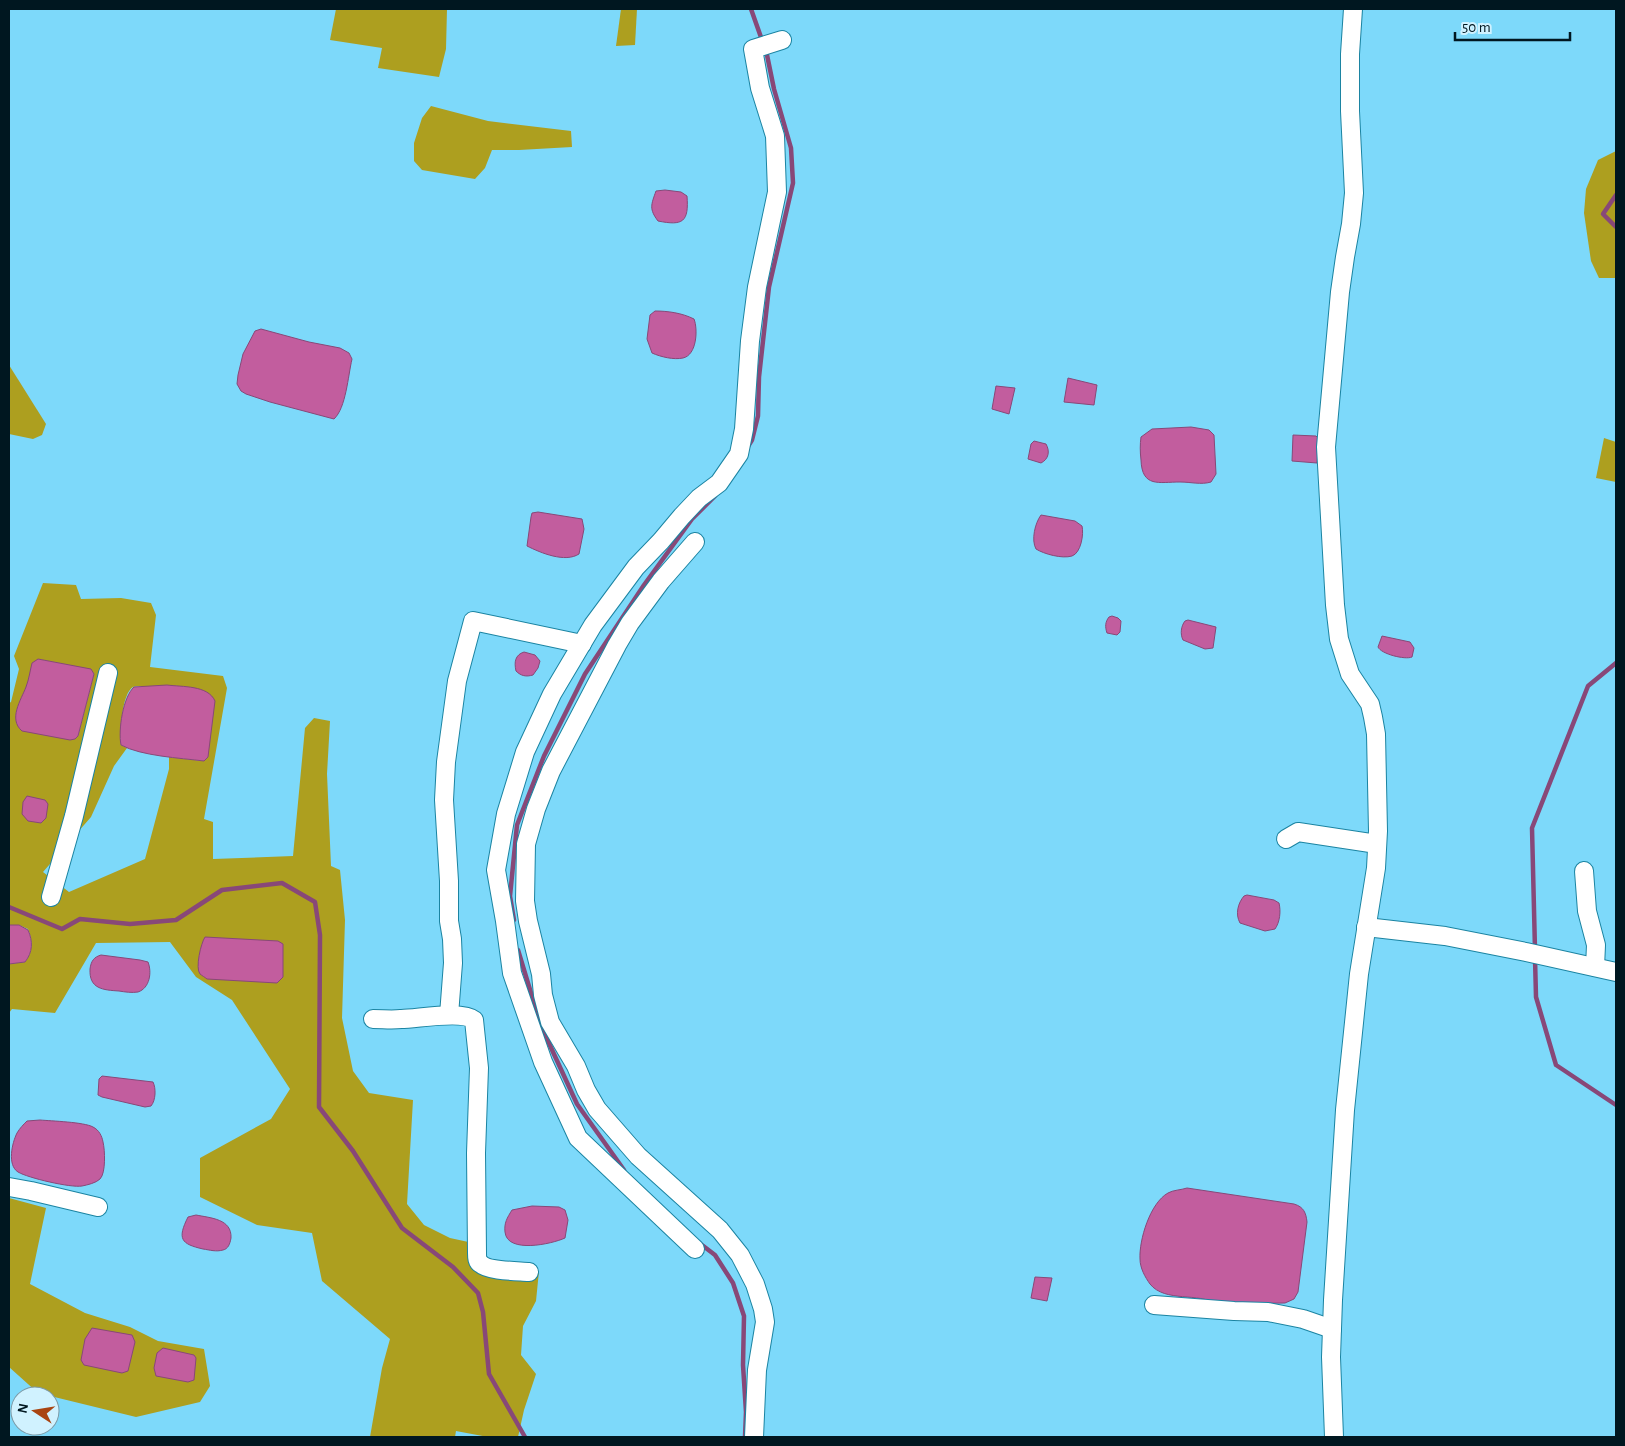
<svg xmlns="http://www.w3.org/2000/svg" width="1625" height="1446" font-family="'Alegreya Sans',sans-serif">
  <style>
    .green { fill: #ad9f1f; fill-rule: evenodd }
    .water { fill: #c25d9e; stroke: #884878 }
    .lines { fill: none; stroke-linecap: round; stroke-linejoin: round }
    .stream { stroke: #884878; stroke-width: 4.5 }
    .street-casing { stroke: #1b84a2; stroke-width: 20 }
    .street { stroke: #fff; stroke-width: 18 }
  </style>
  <rect width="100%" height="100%" fill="#7dd9fa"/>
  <!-- green -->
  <g class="green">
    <polygon points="336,9 447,9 446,49 439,77 378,68 382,48 330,40"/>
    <polygon points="621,9 637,9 635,45 616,46"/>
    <polygon points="431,106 488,121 571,131 572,147 519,150 492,150 485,168 475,179 422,170 414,161 414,143 422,118"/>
    <polygon points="1616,151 1616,278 1599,278 1591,261 1584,213 1586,189 1598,160"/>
    <polygon points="9,365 46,424 42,435 33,439 9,434"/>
    <polygon points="1604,438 1616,442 1616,482 1596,478"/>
    <path d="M43,583L76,585L81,599L121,598L151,603L156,615L150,667L223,676L227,688L204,819L213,822V859L293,856L305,728L314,718L330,721L327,774L331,866L340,870L345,920L342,1018L353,1071L369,1093L413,1100L407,1204L424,1225L450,1238L473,1243L483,1260L533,1268L539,1271L536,1301L523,1326L521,1355L536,1374L524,1410L518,1437H488L456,1431L455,1437H370L382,1368L390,1339L322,1281L312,1233L257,1225L200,1197V1158L271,1119L290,1089L232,1000L196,977L170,942L96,943L55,1013L12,1009L9,1013V964L25,962C33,952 33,941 28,929L19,925H9V703L11,702L19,669L14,656ZM38,659L91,670L94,674L78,736L75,739L16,713ZM141,686L203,761L169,757V769L145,859L69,892L43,872L91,817L114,766L127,748L121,745L120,739C121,727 122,694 133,687C135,686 138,686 141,686Z"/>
    <polygon points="9,1198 46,1208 30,1284 85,1313 130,1327 158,1341 204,1349 210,1386 200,1402 136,1417 38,1393 9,1367"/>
  </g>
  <!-- water -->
  <g class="water">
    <path d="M665,190L681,192L687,196C689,222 683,226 658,221C649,209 651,205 656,191Z"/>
    <path d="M655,311C668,311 682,313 694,319C698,329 697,355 683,358C674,360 661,357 652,353L647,339L650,315Z"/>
    <path d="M261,329L309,342L340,348L349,353L352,359C348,376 346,408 334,419L270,402L246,394L241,391L237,384L238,375L243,354L255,331Z"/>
    <polygon points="1068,378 1097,385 1094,405 1064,402"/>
    <polygon points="996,386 1015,388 1009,414 992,409"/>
    <path d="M1191,427L1209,430L1214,435L1216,474L1211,482C1201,485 1191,482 1180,482C1159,482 1142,488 1141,460C1140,452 1140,444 1141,437L1152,429Z"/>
    <polygon points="1293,435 1316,436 1319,439 1317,463 1292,461"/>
    <path d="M1034,441L1046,444C1050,451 1049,459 1041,463L1028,459L1031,444Z"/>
    <path d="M538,512L582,519L584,529L579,554C565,563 541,553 527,546L531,517L532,513Z"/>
    <path d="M1041,515L1075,521L1082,526C1084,534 1081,553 1072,556C1062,559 1044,554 1036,549C1031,540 1035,523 1041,515Z"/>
    <path d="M1112,616L1118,618L1121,621L1120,632L1117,635L1107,633C1105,627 1105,622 1109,617Z"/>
    <path d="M1188,620L1216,627L1213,648L1205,649L1183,640C1180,634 1181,626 1185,621Z"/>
    <path d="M1382,636L1410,642L1414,648L1412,657C1405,660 1381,654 1378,647Z"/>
    <path d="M524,652L535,655L540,661L538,668L533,675C526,677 521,676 516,671C514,662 515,655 524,652Z"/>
    <path d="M38,659L91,669L94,674L78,736L75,739L70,740L22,731C8,719 21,700 26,687C29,679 30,671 32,663Z"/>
    <path d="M167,685C182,687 208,685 215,701L208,757L204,761C180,758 141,756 121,745C118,730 123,697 134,687Z"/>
    <polygon points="27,796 45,800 48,804 46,818 41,823 28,821 22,814 23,802"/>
    <path d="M1247,895L1274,900L1279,903C1281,911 1280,922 1275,929L1265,931L1240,923C1235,914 1238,903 1244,896Z"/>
    <path d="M9,925H19L28,930C33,941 33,952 25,962L9,964Z"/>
    <path d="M205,937L278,941L283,944V977L277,983L207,979C206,978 201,975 200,974C195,968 201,943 205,937Z"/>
    <path d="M101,955L140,960L148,962C152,972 150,988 138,992C132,993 125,992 119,991C103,990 89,989 90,969C91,961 94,957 101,955Z"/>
    <path d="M102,1076L153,1082C156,1088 156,1100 151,1106L145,1107L102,1097L98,1095L99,1079Z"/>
    <path d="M40,1120C51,1121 84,1122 93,1127C99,1130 102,1136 103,1142C105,1150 106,1173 100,1179C96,1183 87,1185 82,1186C71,1188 28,1178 18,1172C7,1165 12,1143 17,1133C20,1128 23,1125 27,1121Z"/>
    <path d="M1187,1188L1294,1204C1304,1207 1306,1213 1307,1222L1298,1292L1294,1299L1285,1303L1215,1304C1200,1292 1165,1303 1150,1284C1145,1277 1140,1268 1140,1259C1139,1240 1150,1203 1168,1193C1173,1190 1181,1190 1187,1188Z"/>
    <path d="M532,1206L559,1207L565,1210L568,1220L565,1238C552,1244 507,1254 505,1232C504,1223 507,1218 512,1210Z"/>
    <path d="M196,1215C211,1218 232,1219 231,1238C230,1244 228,1249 223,1250C216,1252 210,1250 203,1249C181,1244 177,1239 188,1217Z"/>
    <polygon points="1035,1277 1052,1278 1047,1301 1031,1298"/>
    <polygon points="92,1328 132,1335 135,1342 128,1371 122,1373 84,1365 81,1360 85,1339"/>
    <polygon points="163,1348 194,1355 196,1358 194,1380 188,1382 156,1376 154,1368 157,1353"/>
  </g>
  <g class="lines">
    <!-- stream -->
    <g class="stream">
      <polyline points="751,9 763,43"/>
      <polyline points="1616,195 1603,214 1616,227"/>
      <polyline points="747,448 752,440 758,416 759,377 769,287 793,183 791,148 774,89 766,50"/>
      <polyline points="9,907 62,929 80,919 130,924 176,920 222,890 282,883 315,902 320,935 319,1107 353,1151 402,1228 453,1267 478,1293 483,1312 489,1374 525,1437"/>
      <polyline points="514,920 510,896 517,825 544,756 585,674 644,585 692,519 715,496"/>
      <polyline points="518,950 541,1026 577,1104 624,1170"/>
      <polyline points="1535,950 1532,828 1588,686 1616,663"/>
      <polyline points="1535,958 1536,997 1556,1065 1616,1105"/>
      <polyline points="698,1242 715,1255 733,1283 744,1316 743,1365 746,1412 745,1437"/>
    </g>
    <defs>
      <g id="street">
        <polyline points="695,542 661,581 630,623 617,645 551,771 536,809 526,844 525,901 528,921 541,974 543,995 550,1022 576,1066 586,1090 597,1109 638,1156 720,1230 740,1255 755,1284 763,1309 765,1322 757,1370 754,1437"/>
        <polyline points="1286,839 1298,832 1377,844"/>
        <polyline points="1584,871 1587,911 1596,945 1595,967"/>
        <polyline points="51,897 74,816 108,673"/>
        <polyline points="1366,927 1445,936 1526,952 1616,972"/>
        <polyline points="449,1015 453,963 452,939 449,921 449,881 444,800 446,762 457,681 473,621 582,644"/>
        <path d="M373,1019C383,1019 392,1020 401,1019C417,1019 462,1010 474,1020L479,1068L476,1153L477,1253C477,1257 477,1262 481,1264C488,1271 518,1271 529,1272"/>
        <polyline points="9,1187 31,1191 98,1207"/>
        <polyline points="695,1249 578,1138 543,1062 512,973 505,921 496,870 506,814 525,752 552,694 593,625 636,567 661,541 682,516 699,498 719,483 739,454 744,429 750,341 757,287 777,192 775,136 760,88 753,49 782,40"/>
        <polyline points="1154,1305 1234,1311 1268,1312 1303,1319 1332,1329"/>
        <polyline points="1334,1437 1331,1357 1333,1300 1345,1110 1359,974 1376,868 1378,831 1376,734 1373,717 1370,704 1350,674 1339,639 1335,605 1326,447 1340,292 1345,257 1351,224 1354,193 1350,111 1350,54 1353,9"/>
      </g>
    </defs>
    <!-- street casing -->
    <use href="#street" class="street-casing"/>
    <!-- street -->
    <use href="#street" class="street"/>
  </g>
  <!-- border -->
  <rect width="1625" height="1446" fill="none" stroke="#001720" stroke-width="20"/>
  <!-- north arrow -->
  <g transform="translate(35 1411) rotate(282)"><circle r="24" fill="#d0f2ff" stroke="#7d9aa6"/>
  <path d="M0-4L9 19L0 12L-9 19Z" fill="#a94512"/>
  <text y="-8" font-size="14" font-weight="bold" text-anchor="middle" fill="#001720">N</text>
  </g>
  <!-- scale -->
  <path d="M1455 32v8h115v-8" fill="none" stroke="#001720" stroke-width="2.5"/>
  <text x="1462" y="32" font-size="15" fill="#001720" stroke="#d0f2ff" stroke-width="4" paint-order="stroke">50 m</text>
</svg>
